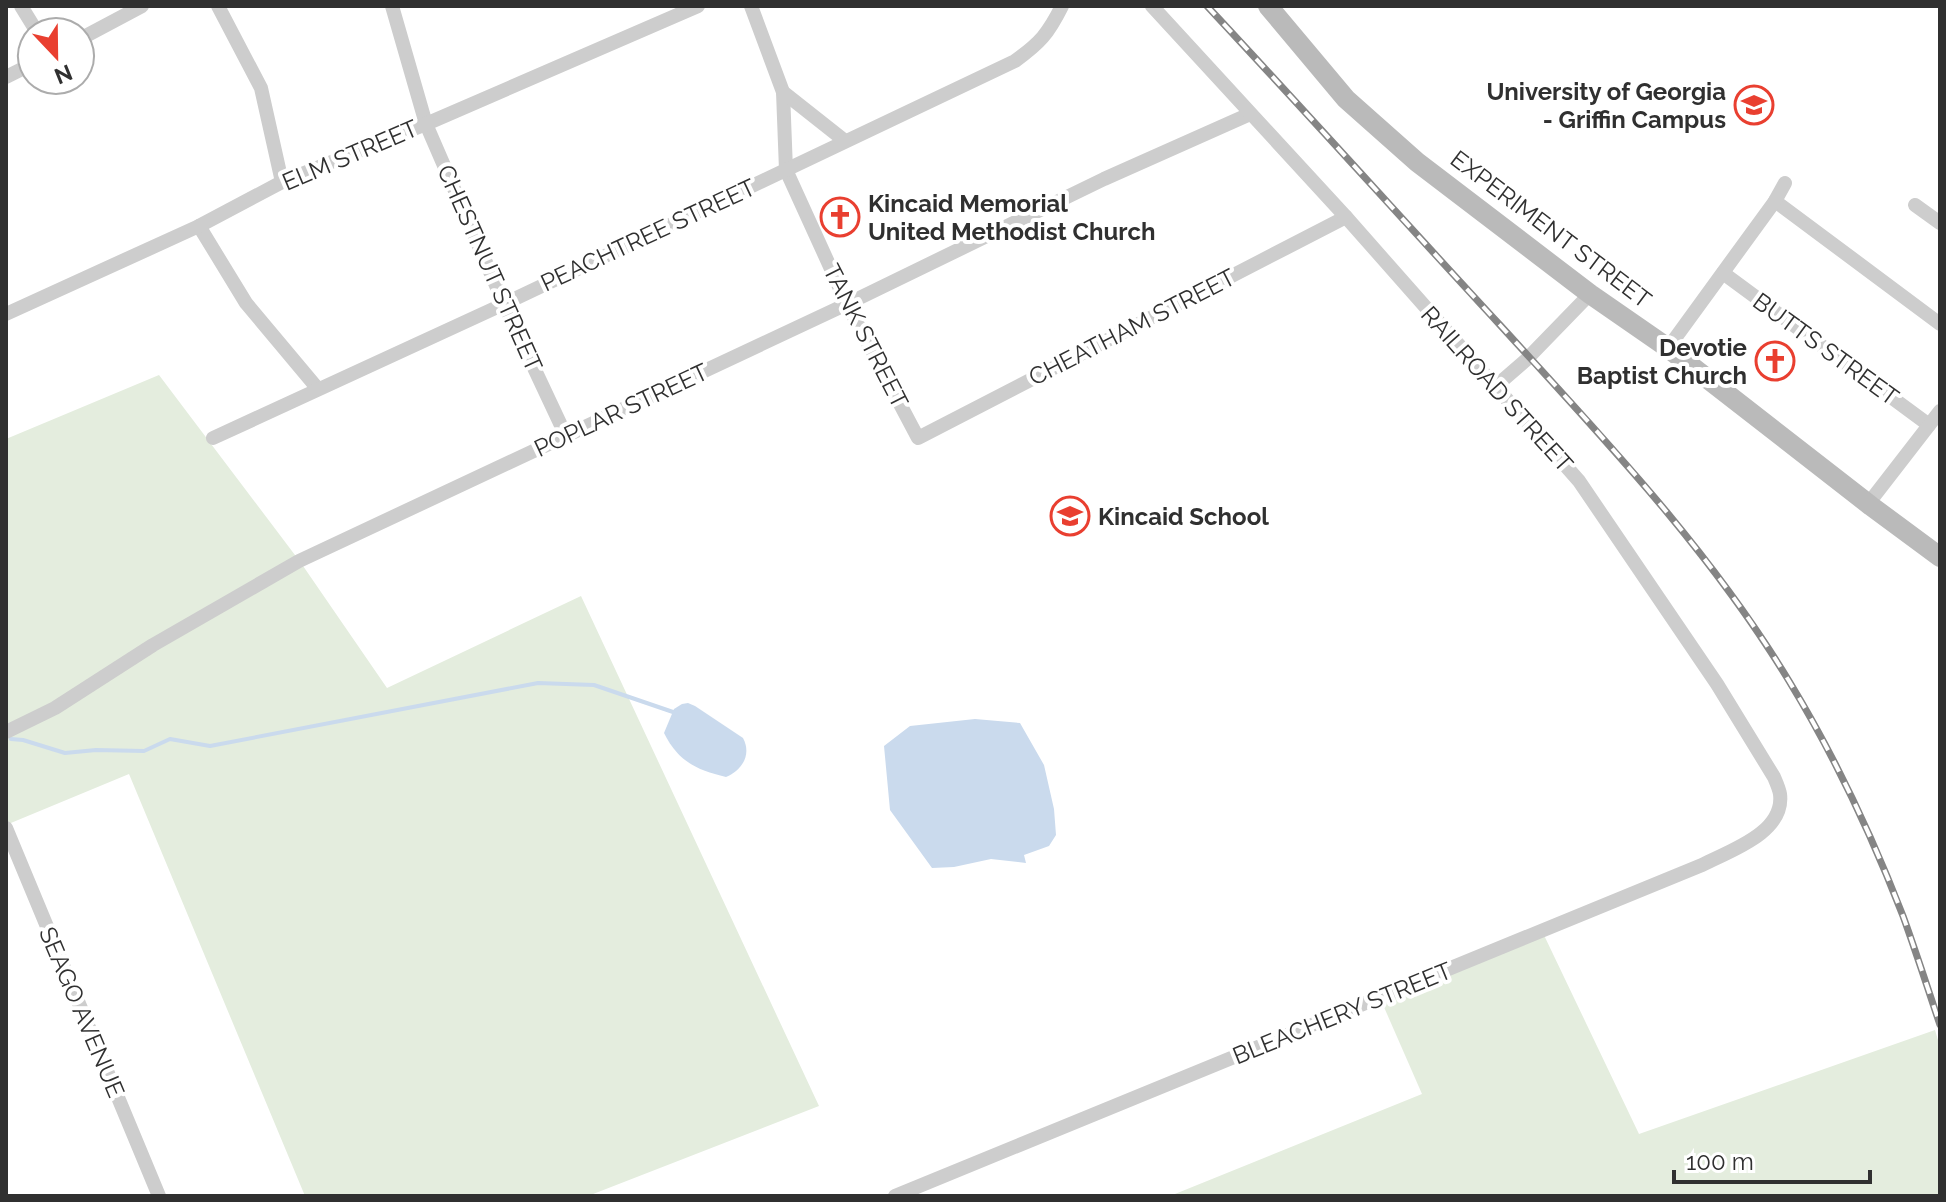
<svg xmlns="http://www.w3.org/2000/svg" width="1946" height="1202" font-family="Raleway,sans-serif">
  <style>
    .green { fill: #e4edde }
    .water { fill: #cadaed }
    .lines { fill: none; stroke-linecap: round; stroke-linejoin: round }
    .stream { stroke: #cadaed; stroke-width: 4 }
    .minor { stroke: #cdcdcd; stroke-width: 14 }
    .secondary { stroke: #bababa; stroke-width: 20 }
    .rail-casing { stroke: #858585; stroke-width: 7 }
    .rail { stroke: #fff; stroke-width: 4; stroke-dasharray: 12; stroke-linecap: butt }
    .labels { text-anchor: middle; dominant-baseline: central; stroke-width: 8; stroke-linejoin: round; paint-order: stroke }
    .poi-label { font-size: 24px; font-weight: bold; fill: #303030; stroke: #fff; text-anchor: end }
    .street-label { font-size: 24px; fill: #303030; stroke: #fff }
  </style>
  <rect width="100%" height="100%" fill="#fff"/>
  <!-- green -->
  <g class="green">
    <polygon points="159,375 301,563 387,688 581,596 819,1106 588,1196 305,1196 129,774 6,825 6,439"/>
    <polygon points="1542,931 1639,1134 1935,1030 1940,1047 1940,1196 1170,1196 1422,1094 1380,998"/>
  </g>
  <!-- water -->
  <g class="water">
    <path d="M682,704L688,703L695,706L743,738C752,755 742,770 726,777C696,770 678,761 664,733L674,709Z"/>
    <polygon points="975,719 1020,723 1044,765 1054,809 1056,835 1049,846 1024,855 1026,863 991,859 954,867 932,868 890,810 884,746 910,726"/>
  </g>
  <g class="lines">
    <!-- stream -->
    <polyline class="stream" points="11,739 23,740 65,753 96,750 144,751 170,739 210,746 538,683 594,685 673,712"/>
    <!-- minor -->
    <g class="minor">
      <polyline points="21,6 37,32"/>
      <polyline points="218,6 261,88 282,182"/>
      <polyline points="392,6 426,124 504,304 566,436"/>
      <polyline points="751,6 783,92 786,170 847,304 918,438 1346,217"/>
      <polyline points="80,39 142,6"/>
      <polyline points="6,77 32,64"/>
      <polyline points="783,92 845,141"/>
      <polyline points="1775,201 1940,324"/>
      <polyline points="1915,205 1940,223"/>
      <polyline points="199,226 246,303 318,389"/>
      <polyline points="1723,273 1929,425"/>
      <polyline points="6,314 199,226 282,182 426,124 698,6"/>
      <polyline points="1668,348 1775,201 1785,183"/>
      <polyline points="1496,386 1526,360 1590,294"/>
      <path d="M213,438L504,304L1015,61C1040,43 1048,34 1062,6"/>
      <polyline points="1868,504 1940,411"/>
      <polyline points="6,732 55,708 153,645 299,561 847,304 1104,179 1250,114"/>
      <polyline points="6,828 159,1196"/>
      <path d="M895,1196L1702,865C1729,851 1785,833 1780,794C1779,788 1776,782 1774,777L1717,684L1579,481L1346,217L1152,6"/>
    </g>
    <!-- secondary -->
    <polyline class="secondary" points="1268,6 1346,99 1417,162 1590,294 1668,348 1871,506 1940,557"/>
    <defs>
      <path id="rail" d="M1207,6C1306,112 1402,219 1500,325C1603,438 1710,550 1789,681C1834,755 1872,836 1903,916C1916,952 1928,989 1940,1025"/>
    </defs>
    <!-- rail casing -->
    <use href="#rail" class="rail-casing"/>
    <!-- rail -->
    <use href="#rail" class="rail"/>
  </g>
  <!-- icons -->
  <defs>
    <symbol id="university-ring" viewBox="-11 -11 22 22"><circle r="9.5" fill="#fff" stroke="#e93f30" stroke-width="1.5"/><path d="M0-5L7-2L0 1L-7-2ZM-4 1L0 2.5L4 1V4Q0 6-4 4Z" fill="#e93f30"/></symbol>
    <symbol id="church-ring" viewBox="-11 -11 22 22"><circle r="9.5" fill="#fff" stroke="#e93f30" stroke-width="1.5"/><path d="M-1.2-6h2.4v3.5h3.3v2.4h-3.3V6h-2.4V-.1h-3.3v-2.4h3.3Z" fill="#e93f30"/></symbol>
    <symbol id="school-ring" viewBox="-11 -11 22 22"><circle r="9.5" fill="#fff" stroke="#e93f30" stroke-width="1.5"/><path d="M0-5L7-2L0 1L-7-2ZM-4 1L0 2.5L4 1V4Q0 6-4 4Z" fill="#e93f30"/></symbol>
  </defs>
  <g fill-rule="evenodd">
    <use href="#university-ring" x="1732" y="83" width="44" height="44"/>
    <use href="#church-ring" x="818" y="195" width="44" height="44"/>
    <use href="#church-ring" x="1753" y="339" width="44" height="44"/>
    <use href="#school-ring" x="1048" y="494" width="44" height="44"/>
  </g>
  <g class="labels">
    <!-- poi labels -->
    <g class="poi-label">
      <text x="1726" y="91">University of Georgia<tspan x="1726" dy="28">- Griffin Campus</tspan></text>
      <text x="868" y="203" text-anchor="start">Kincaid Memorial<tspan x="868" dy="28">United Methodist Church</tspan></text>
      <text x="1747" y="347">Devotie<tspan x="1747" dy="28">Baptist Church</tspan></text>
      <text x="1098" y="516" text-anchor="start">Kincaid School</text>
    </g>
    <!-- street labels -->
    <g class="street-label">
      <text transform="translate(350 155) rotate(-23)">ELM STREET</text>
      <text transform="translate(1551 229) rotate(37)">EXPERIMENT STREET</text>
      <text transform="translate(648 235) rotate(-25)">PEACHTREE STREET</text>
      <text transform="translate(490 268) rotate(66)">CHESTNUT STREET</text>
      <text transform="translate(1132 327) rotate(-27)">CHEATHAM STREET</text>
      <text transform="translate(866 336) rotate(63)">TANK STREET</text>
      <text transform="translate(1826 349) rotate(36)">BUTTS STREET</text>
      <text transform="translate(1497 389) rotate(48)">RAILROAD STREET</text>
      <text transform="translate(621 410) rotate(-25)">POPLAR STREET</text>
      <text transform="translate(82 1012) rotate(67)">SEAGO AVENUE</text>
      <text transform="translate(1342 1013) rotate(-22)">BLEACHERY STREET</text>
    </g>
  </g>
  <!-- border -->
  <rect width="1946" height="1202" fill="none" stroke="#303030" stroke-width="16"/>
  <!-- north arrow -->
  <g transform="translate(56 56) rotate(158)"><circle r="38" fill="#ffffff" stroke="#acacac" stroke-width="2"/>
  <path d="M0-6L14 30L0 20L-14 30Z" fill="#e93f30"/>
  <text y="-12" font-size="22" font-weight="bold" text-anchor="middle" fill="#303030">N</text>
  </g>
  <!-- scale -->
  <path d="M1674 1170v12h196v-12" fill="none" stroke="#303030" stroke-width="4"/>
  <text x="1686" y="1170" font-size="24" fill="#303030" stroke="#ffffff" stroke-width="6" paint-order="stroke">100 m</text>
</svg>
